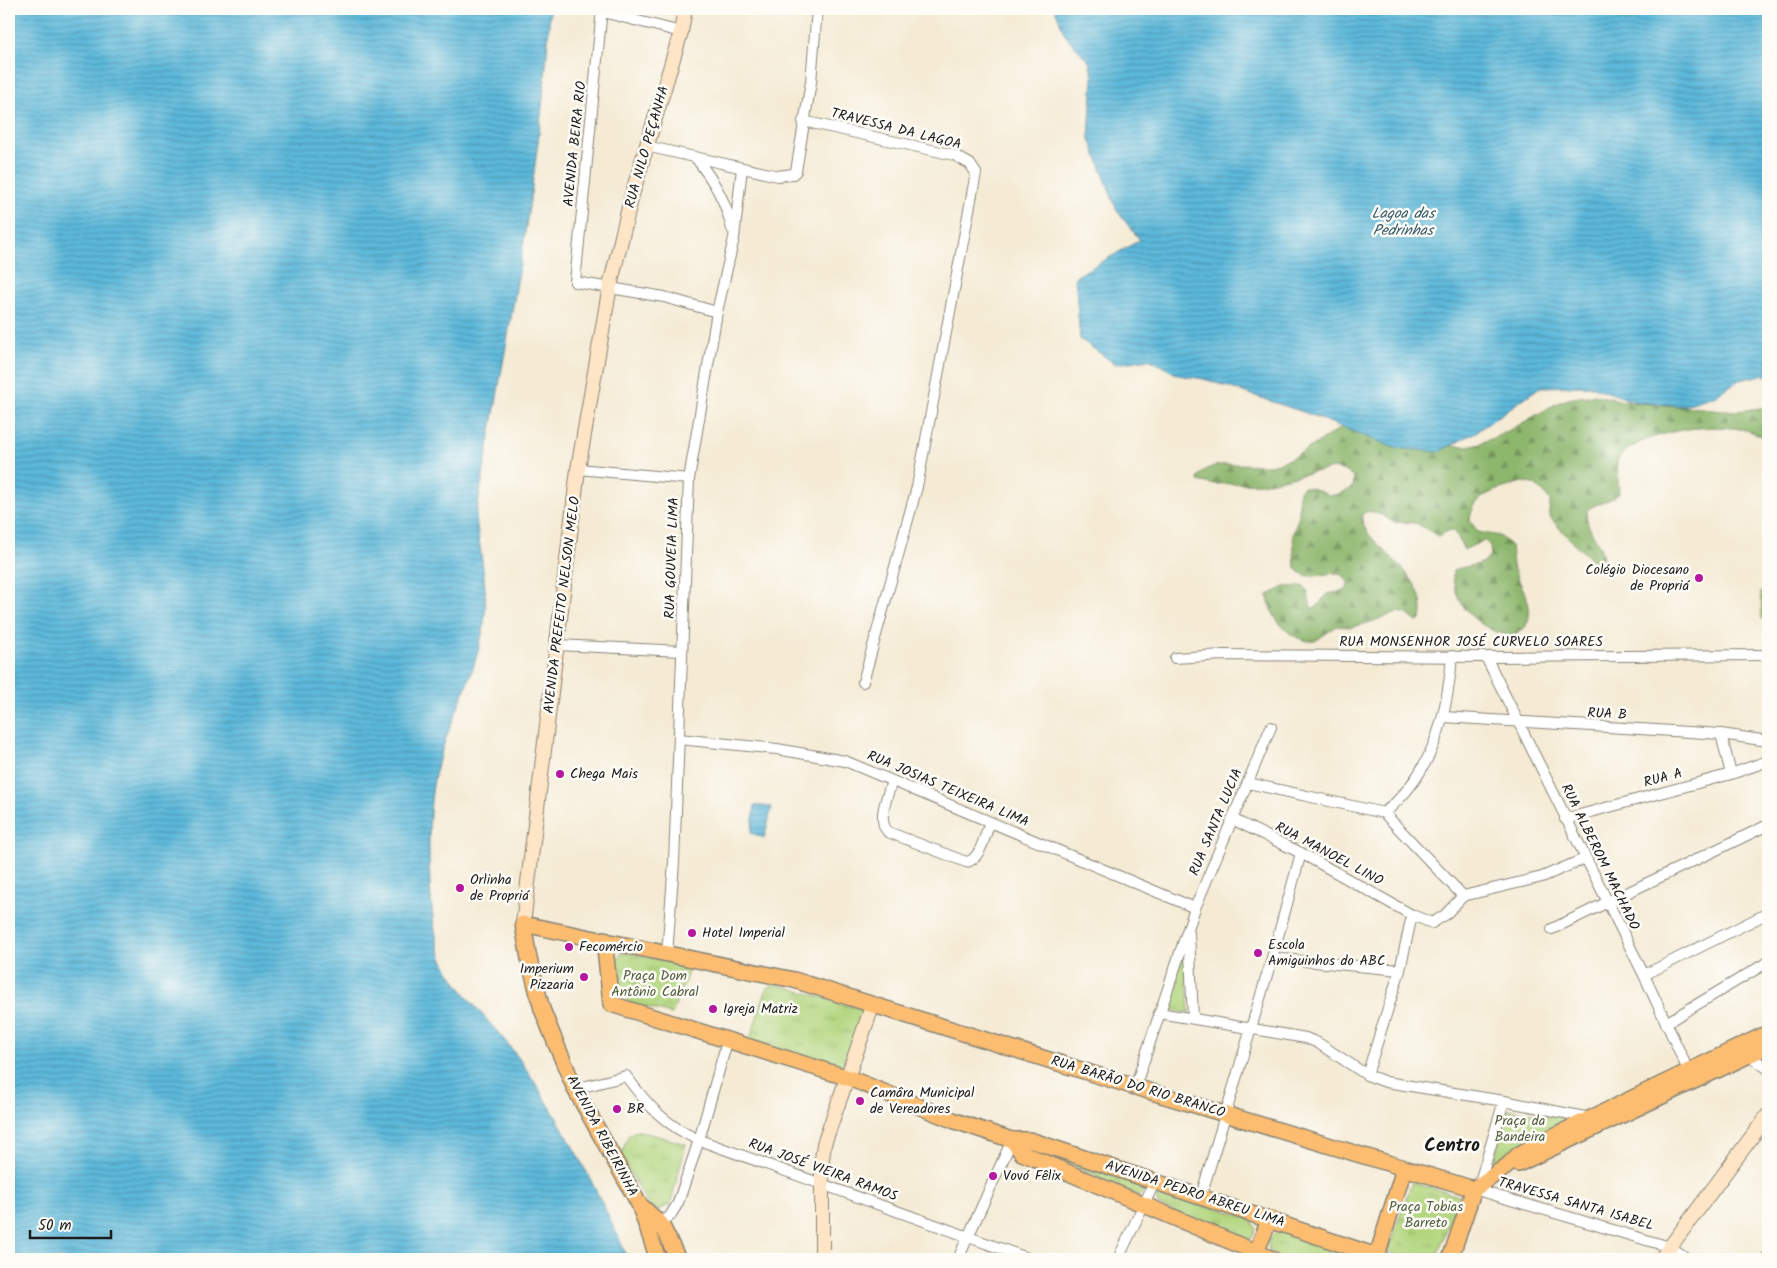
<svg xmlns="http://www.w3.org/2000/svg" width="1777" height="1268" font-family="Kalam,sans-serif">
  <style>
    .forest { fill: url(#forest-firs); stroke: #556a45 }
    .park { fill: url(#park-tufts); stroke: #68794e }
    .garden { fill: #b3d67f; stroke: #68794e }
    .water { fill: url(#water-rules); stroke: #3c6a7b }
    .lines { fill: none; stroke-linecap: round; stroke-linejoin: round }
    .street-casing { stroke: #888478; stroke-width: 12 }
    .secondary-casing { stroke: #888478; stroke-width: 16 }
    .primary-casing { stroke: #888478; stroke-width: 18 }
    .street { stroke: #fff; stroke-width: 10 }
    .secondary { stroke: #fee5c5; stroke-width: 14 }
    .primary { stroke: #fcbd6f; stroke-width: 15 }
    .poi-dot { fill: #b5179e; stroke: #fdfcf7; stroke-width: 2 }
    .labels { text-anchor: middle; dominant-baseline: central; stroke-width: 5; stroke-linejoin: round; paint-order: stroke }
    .street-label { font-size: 14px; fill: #1c1c1c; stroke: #fdfcf7 }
    .poi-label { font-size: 14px; fill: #1c1c1c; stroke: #fdfcf7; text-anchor: start }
    .park-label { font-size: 14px; fill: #515d3f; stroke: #fdfcf7 }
    .water-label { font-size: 15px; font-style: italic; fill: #365a68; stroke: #fdfcf7 }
    .district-label { font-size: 19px; font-weight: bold; fill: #1c1c1c; stroke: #fdfcf7 }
  </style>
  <defs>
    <pattern id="forest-firs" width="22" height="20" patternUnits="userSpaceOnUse" patternTransform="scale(1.25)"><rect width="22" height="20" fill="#8eb76e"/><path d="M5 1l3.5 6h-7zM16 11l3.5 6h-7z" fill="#73945a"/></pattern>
    <pattern id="park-tufts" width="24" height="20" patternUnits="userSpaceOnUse" patternTransform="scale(1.25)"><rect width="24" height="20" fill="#b3d67f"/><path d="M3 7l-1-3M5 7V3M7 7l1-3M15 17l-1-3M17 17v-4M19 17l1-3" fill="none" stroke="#99b76d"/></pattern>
    <pattern id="water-rules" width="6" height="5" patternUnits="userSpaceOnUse" patternTransform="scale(1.25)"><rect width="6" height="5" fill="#5cb8da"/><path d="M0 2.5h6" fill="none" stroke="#4b95b0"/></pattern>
  </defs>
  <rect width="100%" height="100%" fill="#fdfcf7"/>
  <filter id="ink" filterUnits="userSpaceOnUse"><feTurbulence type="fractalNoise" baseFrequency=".02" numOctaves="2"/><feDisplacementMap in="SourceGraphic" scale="10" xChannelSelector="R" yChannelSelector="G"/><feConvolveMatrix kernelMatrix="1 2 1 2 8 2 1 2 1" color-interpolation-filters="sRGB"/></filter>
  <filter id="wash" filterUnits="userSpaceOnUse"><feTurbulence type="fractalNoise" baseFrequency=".0096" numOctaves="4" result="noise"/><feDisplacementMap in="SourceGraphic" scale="20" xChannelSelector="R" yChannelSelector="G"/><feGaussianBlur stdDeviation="1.12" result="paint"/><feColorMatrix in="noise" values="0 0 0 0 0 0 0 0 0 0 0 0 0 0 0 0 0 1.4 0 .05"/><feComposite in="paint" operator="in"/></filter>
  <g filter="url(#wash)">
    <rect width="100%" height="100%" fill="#f5ebd5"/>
    <!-- forest -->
    <path class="forest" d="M1595,395L1629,402L1736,411L1768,407V441C1743,415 1636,428 1617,461L1619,493C1609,503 1597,502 1587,510C1583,529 1602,541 1603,558L1596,563C1589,559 1551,521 1549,515C1548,511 1551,506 1550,500C1544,493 1538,485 1529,483C1522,480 1514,485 1507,487C1489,492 1471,499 1470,521L1478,532L1500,536L1511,546C1512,553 1512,563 1514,570C1521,587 1538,609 1524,629L1511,636C1479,630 1452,605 1453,571C1465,564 1483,568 1491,555L1490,546L1484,540L1464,550L1455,531L1450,530L1438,536L1416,523L1393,522L1382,515L1369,511L1362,514C1357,545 1432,569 1421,620L1417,622L1407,614L1398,612L1368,623L1351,627L1337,626L1315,641C1291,643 1269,617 1268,595L1285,587L1303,586L1307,590L1311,608H1316L1327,594L1345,591L1349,585L1345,577L1337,573C1320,573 1308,583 1295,567L1293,534L1299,515V491L1302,487C1326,487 1323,505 1353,487L1354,478L1346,471L1333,468L1264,483L1211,484L1198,481C1200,457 1252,466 1268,465C1292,463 1323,438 1344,426L1446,442C1473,460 1534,414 1560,402C1571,397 1583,397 1595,395Z"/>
    <!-- park -->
    <g class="park">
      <polygon points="1185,946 1189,1013 1165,1009"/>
      <polygon points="630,953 690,967 672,1014 630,1003 619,993 616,959 621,954"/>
      <polygon points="776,984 865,1010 842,1067 754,1042 750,1038 767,988"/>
      <polygon points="1508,1110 1573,1118 1492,1167"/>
      <polygon points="636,1130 686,1144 670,1205 658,1210 648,1205 621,1156 628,1136"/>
      <polygon points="1017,1140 1144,1185 1144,1192 1138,1196"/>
      <polygon points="1412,1182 1459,1196 1436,1259 1409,1259 1387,1252"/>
      <polygon points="1163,1190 1251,1219 1256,1229 1252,1238 1244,1242 1158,1205 1156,1197"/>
      <path d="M1281,1230L1354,1253L1357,1259H1283L1270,1253C1266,1241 1269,1236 1281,1230Z"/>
    </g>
    <!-- garden -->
    <polygon class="garden" points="1761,592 1768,592 1768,619 1762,619"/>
    <!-- water -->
    <g class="water">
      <path d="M9,9H550C541,181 504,348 476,517C480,556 490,591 483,630C474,682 444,728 434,780C426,819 427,920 442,957C458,994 502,1032 525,1067C565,1128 599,1192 628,1259H9Z"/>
      <polygon points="1055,9 1768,9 1768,376 1762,375 1739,380 1714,396 1682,406 1636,402 1590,386 1540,387 1476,432 1439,452 1395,448 1306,413 1204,379 1178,375 1149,359 1115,364 1080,339 1075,277 1140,240 1117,211 1089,136 1093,76 1089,62 1065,35"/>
      <polygon points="755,805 772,807 764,838 751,833"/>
    </g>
  </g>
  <g filter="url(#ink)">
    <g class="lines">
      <defs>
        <g id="street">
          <polyline points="602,9 575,282 664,297 717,312"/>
          <polyline points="603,12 681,32"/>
          <polyline points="803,121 954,155 970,164 976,173 917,487 863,682"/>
          <polyline points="646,146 778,176 793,174 796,171 811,82 817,9"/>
          <path d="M696,158C715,183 725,199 732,229"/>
          <polyline points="578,469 689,479"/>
          <polyline points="557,645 682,651"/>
          <polyline points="1486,657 1644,975 1688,1070"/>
          <polyline points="1175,658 1223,655 1486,657 1768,655"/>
          <polyline points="1444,717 1721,734 1768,741"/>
          <polyline points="1721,734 1731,774"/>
          <polyline points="679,739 777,749 845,761 1195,908"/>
          <path d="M892,781C888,795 876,820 888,832L966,862C981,860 985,834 990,822"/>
          <polyline points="1248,783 1384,813 1463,896"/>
          <path d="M1384,813C1433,773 1447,717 1452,656"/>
          <polyline points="1232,819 1301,853 1412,915 1432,923 1445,915 1463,896 1542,877 1584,859"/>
          <polyline points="1565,819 1731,774 1768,761"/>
          <polyline points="1552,929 1768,825"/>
          <polyline points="1189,933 1193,1018"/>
          <polyline points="667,954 674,862 689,479 717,312 734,238 742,168"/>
          <polyline points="1272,958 1400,970"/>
          <polyline points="1644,975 1768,913"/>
          <polyline points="1159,1013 1306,1038 1318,1043 1367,1075 1386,1082 1504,1101 1590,1118"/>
          <polyline points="1666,1023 1768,962"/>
          <polyline points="1749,1055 1768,1069"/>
          <polyline points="1367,1075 1400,970 1412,915"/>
          <polyline points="1135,1087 1195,908 1271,727"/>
          <path d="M575,1089L626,1076C648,1106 665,1125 699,1140L1030,1259"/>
          <polyline points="1479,1185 1504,1101"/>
          <polyline points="1474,1189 1670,1247 1688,1259"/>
          <polyline points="1201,1196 1272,958 1301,853"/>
          <polyline points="656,1228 670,1216 678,1203 699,1140 727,1042"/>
          <polyline points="958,1259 1012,1140"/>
          <polyline points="1118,1259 1155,1181"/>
          <polyline points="1765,1259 1768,1256"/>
        </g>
        <g id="secondary">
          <polyline points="523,924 578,469 610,286 632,195 681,32 685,9"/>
          <polyline points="822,1259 822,1159 824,1144 873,1004"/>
          <polyline points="1661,1259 1768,1115"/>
        </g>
        <g id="primary">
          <polyline points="604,939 611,1004 849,1078 955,1121 1012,1140 1030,1140 1377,1256 1404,1169"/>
          <polyline points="1012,1140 1022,1153 1272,1259"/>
          <polyline points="1518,1164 1768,1046"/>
          <polyline points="1474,1189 1507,1166 1518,1155 1537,1144 1768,1033"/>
          <polyline points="640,1205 661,1224 678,1259"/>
          <polyline points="1256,1252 1270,1219"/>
          <polyline points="658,1259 639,1204 575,1089 554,1039 542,1009 529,959 523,924 794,980 1135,1087 1474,1189"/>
          <polyline points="1450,1259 1474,1189"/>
        </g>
      </defs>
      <!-- street casing -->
      <use href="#street" class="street-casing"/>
      <!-- secondary casing -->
      <use href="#secondary" class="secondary-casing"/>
      <!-- primary casing -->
      <use href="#primary" class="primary-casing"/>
      <!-- street -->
      <use href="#street" class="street"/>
      <!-- secondary -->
      <use href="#secondary" class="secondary"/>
      <!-- primary -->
      <use href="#primary" class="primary"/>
    </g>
  </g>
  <!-- markers -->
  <g class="poi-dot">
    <circle cx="1699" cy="578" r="5"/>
    <circle cx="560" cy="774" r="5"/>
    <circle cx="460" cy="888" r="5"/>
    <circle cx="692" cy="933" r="5"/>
    <circle cx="569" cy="947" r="5"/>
    <circle cx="1258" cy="953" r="5"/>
    <circle cx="584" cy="977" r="5"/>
    <circle cx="713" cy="1009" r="5"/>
    <circle cx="860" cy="1101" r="5"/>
    <circle cx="617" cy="1109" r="5"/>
    <circle cx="993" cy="1176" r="5"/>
  </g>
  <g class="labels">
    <!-- street labels -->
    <g class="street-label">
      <text transform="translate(896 129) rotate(14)">TRAVESSA DA LAGOA</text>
      <text transform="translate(575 144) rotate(-84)">AVENIDA BEIRA RIO</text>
      <text transform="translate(647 147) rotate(-74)">RUA NILO PEÇANHA</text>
      <text transform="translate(672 558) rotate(-88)">RUA GOUVEIA LIMA</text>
      <text transform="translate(562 605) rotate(-83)">AVENIDA PREFEITO NELSON MELO</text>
      <text x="1471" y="642">RUA MONSENHOR JOSÉ CURVELO SOARES</text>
      <text transform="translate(1607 714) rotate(3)">RUA B</text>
      <text transform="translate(1663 778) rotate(-15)">RUA A</text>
      <text transform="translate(948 789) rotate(23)">RUA JOSIAS TEIXEIRA LIMA</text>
      <text transform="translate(1216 822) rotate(-67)">RUA SANTA LUCIA</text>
      <text transform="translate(1329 854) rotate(28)">RUA MANOEL LINO</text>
      <text transform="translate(1600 857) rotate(64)">RUA ALBEROM MACHADO</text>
      <text transform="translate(1138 1087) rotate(17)">RUA BARÃO DO RIO BRANCO</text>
      <text transform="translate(602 1136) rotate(62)">AVENIDA RIBEIRINHA</text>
      <text transform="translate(823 1170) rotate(20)">RUA JOSÉ VIEIRA RAMOS</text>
      <text transform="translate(1195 1194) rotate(18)">AVENIDA PEDRO ABREU LIMA</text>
      <text transform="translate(1576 1204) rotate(16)">TRAVESSA SANTA ISABEL</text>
    </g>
    <!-- poi labels -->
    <g class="poi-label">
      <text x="1689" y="570" text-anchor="end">Colégio Diocesano<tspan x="1689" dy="16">de Propriá</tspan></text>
      <text x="570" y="774">Chega Mais</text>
      <text x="470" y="880">Orlinha<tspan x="470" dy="16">de Propriá</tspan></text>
      <text x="702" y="933">Hotel Imperial</text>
      <text x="1268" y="945">Escola<tspan x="1268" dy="16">Amiguinhos do ABC</tspan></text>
      <text x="579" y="947">Fecomércio</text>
      <text x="574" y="969" text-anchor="end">Imperium<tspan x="574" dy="16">Pizzaria</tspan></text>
      <text x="723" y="1009">Igreja Matriz</text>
      <text x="870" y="1093">Camâra Municipal<tspan x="870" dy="16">de Vereadores</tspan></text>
      <text x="627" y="1109">BR</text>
      <text x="1003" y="1176">Vovó Fêlix</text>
    </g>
    <!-- park labels -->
    <g class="park-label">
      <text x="655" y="976">Praça Dom<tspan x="655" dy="16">Antônio Cabral</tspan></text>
      <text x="1520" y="1121">Praça da<tspan x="1520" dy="16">Bandeira</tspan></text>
      <text x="1426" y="1207">Praça Tobias<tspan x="1426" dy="16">Barreto</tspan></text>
    </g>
    <!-- water labels -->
    <g class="water-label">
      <text x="1403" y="214">Lagoa das<tspan x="1403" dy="17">Pedrinhas</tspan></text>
    </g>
    <!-- district labels -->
    <g class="district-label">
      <text x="1452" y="1146">Centro</text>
    </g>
  </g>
  <!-- margin -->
  <rect width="1777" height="1268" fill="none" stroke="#fdfcf7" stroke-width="30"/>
  <!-- scale -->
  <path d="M30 1230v8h81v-8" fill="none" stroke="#1c1c1c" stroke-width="2.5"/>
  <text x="38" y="1230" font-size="15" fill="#1c1c1c" stroke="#fdfcf7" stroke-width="4" paint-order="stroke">50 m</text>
</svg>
